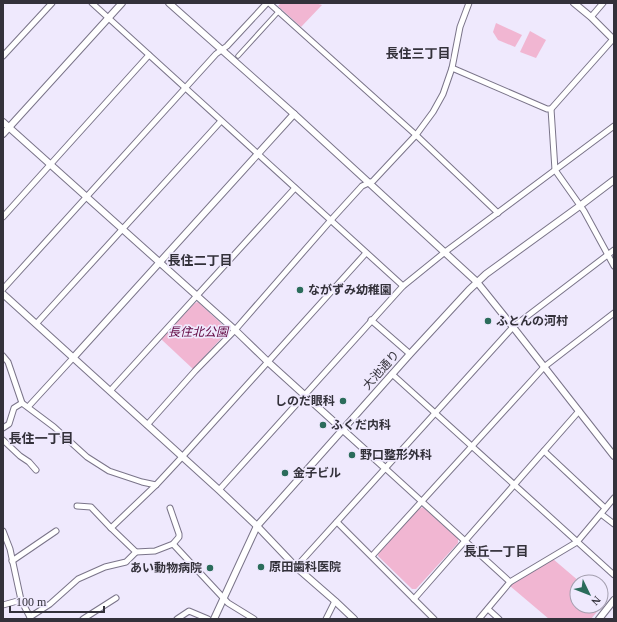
<svg xmlns="http://www.w3.org/2000/svg" width="617" height="622" font-family="'Times New Roman','Noto Sans JP',serif">
  <style>
    .green { fill: #f1b6d2 }
    .lines { fill: none; stroke-linecap: round; stroke-linejoin: round }
    .pedestrian-casing { stroke: #7a7489; stroke-width: 5.5 }
    .minor-casing { stroke: #7a7489; stroke-width: 7 }
    .tertiary-casing { stroke: #7a7489; stroke-width: 8 }
    .pedestrian { stroke: #fff; stroke-width: 3.5 }
    .minor { stroke: #fff; stroke-width: 5 }
    .tertiary { stroke: #fff; stroke-width: 6 }
    .poi-dot { fill: #2b6c5b; stroke: #efe9fd; stroke-width: 1.5 }
    .labels { text-anchor: middle; dominant-baseline: central; stroke-width: 3.5; stroke-linejoin: round; paint-order: stroke }
    .poi-label { font-size: 12px; font-weight: bold; fill: #33313a; stroke: #efe9fd; text-anchor: start }
    .park-label { font-size: 12px; font-style: italic; fill: #610640; stroke: #efe9fd }
    .street-label { font-size: 12px; fill: #33313a; stroke: #efe9fd }
    .neighbourhood-label { font-size: 13px; font-weight: bold; fill: #33313a; stroke: #efe9fd }
  </style>
  <rect width="100%" height="100%" fill="#efe9fd"/>
  <!-- green -->
  <g class="green">
    <polygon points="281,3 315,3 322,5 301,27 278,6"/>
    <polygon points="496,23 522,35 515,47 498,40 493,32"/>
    <polygon points="530,31 546,40 536,58 520,52"/>
    <polygon points="198,302 227,329 227,332 193,369 161,339 195,303"/>
    <polygon points="423,507 458,539 458,543 416,589 412,589 378,556 379,551 419,509"/>
    <polygon points="553,559 580,582 577,582 577,606 601,606 601,600 604,603 591,619 549,619 510,586 512,582"/>
  </g>
  <g class="lines">
    <defs>
      <polyline id="pedestrian" points="238,56 279,11"/>
      <g id="minor">
        <polyline points="92,3 403,286"/>
        <polyline points="269,3 416,135 498,213"/>
        <polyline points="591,17 603,3"/>
        <polyline points="614,38 551,109 555,170 584,211 614,266"/>
        <polyline points="3,56 52,3"/>
        <polyline points="452,68 547,109 551,109"/>
        <polyline points="3,217 149,55"/>
        <polyline points="3,289 216,54 227,46 267,3"/>
        <polyline points="371,320 410,354"/>
        <polyline points="36,324 221,121"/>
        <polyline points="3,356 8,362 22,403"/>
        <polyline points="392,374 614,575"/>
        <polyline points="110,391 295,188"/>
        <polyline points="28,407 73,358"/>
        <polyline points="147,425 195,371 235,330 331,220 362,186 373,181 416,135 433,112 443,94 452,68 460,27 469,3"/>
        <polyline points="3,428 9,424 14,408 22,403 54,427 87,457 109,471 142,482 156,485"/>
        <polyline points="3,440 20,456 29,462 36,470"/>
        <polyline points="544,451 605,508"/>
        <polyline points="385,468 510,582"/>
        <polyline points="219,490 403,286 445,252 614,126"/>
        <polyline points="77,506 91,507 111,528 136,552"/>
        <polyline points="601,514 614,524"/>
        <polyline points="337,522 434,619"/>
        <polyline points="111,528 156,485 182,457 366,253"/>
        <polyline points="3,531 10,549 21,600 31,619"/>
        <polyline points="173,544 228,603 254,619"/>
        <polyline points="372,556 544,367 614,313"/>
        <polyline points="12,561 56,531"/>
        <polyline points="296,567 513,327 614,250"/>
        <polyline points="414,599 579,411"/>
        <polyline points="3,605 21,600"/>
        <polyline points="488,609 499,619"/>
        <polyline points="30,617 50,604 78,579 105,567 126,562 136,552 155,551 173,544 179,537 179,534 170,508"/>
        <polyline points="83,619 116,598"/>
        <polyline points="177,619 189,611 208,619"/>
        <polyline points="326,619 335,601"/>
        <polyline points="479,619 510,582 577,542 614,498"/>
      </g>
      <g id="tertiary">
        <polyline points="169,3 294,114 477,282 513,327 614,456"/>
        <polyline points="574,3 591,17 614,40"/>
        <polyline points="3,122 235,330 268,362 385,468"/>
        <polyline points="3,134 122,3"/>
        <polyline points="3,294 219,490 257,526 296,567 335,601 354,619"/>
        <polyline points="73,358 294,114"/>
        <polyline points="214,619 257,526 410,354 469,290 486,274 581,205 614,180"/>
        <polyline points="599,619 614,600"/>
      </g>
    </defs>
    <!-- pedestrian casing -->
    <use href="#pedestrian" class="pedestrian-casing"/>
    <!-- minor casing -->
    <use href="#minor" class="minor-casing"/>
    <!-- tertiary casing -->
    <use href="#tertiary" class="tertiary-casing"/>
    <!-- pedestrian -->
    <use href="#pedestrian" class="pedestrian"/>
    <!-- minor -->
    <use href="#minor" class="minor"/>
    <!-- tertiary -->
    <use href="#tertiary" class="tertiary"/>
  </g>
  <!-- markers -->
  <g class="poi-dot">
    <circle cx="300" cy="290" r="4"/>
    <circle cx="488" cy="321" r="4"/>
    <circle cx="343" cy="401" r="4"/>
    <circle cx="323" cy="425" r="4"/>
    <circle cx="352" cy="455" r="4"/>
    <circle cx="285" cy="473" r="4"/>
    <circle cx="261" cy="567" r="4"/>
    <circle cx="210" cy="568" r="4"/>
  </g>
  <g class="labels">
    <!-- poi labels -->
    <g class="poi-label">
      <text x="308" y="290">ながずみ幼稚園</text>
      <text x="496" y="321">ふとんの河村</text>
      <text x="335" y="401" text-anchor="end">しのだ眼科</text>
      <text x="331" y="425">ふくだ内科</text>
      <text x="360" y="455">野口整形外科</text>
      <text x="293" y="473">金子ビル</text>
      <text x="269" y="567">原田歯科医院</text>
      <text x="202" y="568" text-anchor="end">あい動物病院</text>
    </g>
    <!-- park labels -->
    <g class="park-label">
      <text x="198" y="332">長住北公園</text>
    </g>
    <!-- street labels -->
    <g class="street-label">
      <text transform="translate(381 370) rotate(-48)">大池通り</text>
    </g>
    <!-- neighbourhood labels -->
    <g class="neighbourhood-label">
      <text x="418" y="53">長住三丁目</text>
      <text x="200" y="260">長住二丁目</text>
      <text x="41" y="438">長住一丁目</text>
      <text x="496" y="551">長丘一丁目</text>
    </g>
  </g>
  <!-- border -->
  <rect width="617" height="622" fill="none" stroke="#33313a" stroke-width="8"/>
  <!-- north arrow -->
  <g transform="translate(589 594) rotate(133)"><circle r="19" fill="#efe9fd" stroke="#a49faf"/>
  <path d="M0-3L7 15L0 10L-7 15Z" fill="#2b6c5b"/>
  <text y="-6" font-size="11" font-weight="bold" text-anchor="middle" fill="#33313a">N</text>
  </g>
  <!-- scale -->
  <path d="M10 606v6h94v-6" fill="none" stroke="#33313a" stroke-width="2"/>
  <text x="16" y="606" font-size="12" fill="#33313a" stroke="#efe9fd" stroke-width="3" paint-order="stroke">100 m</text>
</svg>
